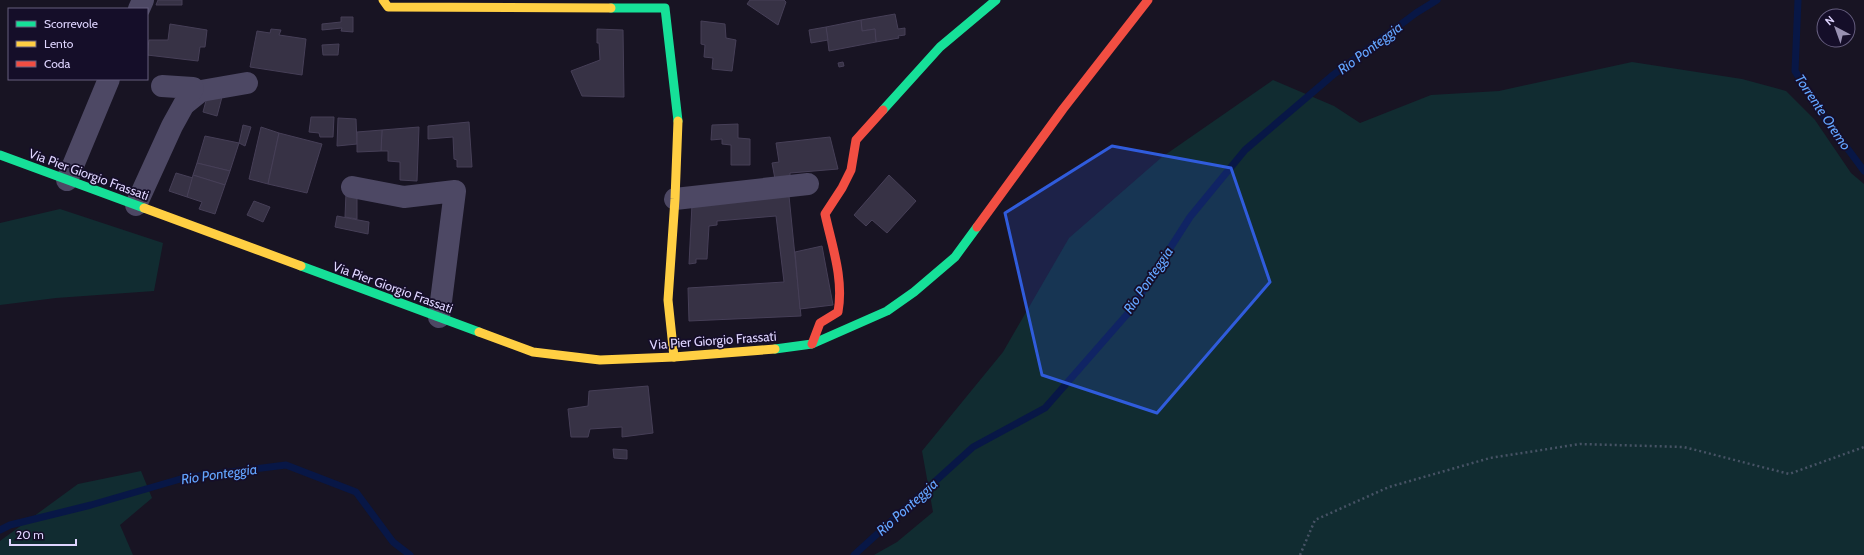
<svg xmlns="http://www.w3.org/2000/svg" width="1864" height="555" font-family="Cabin,sans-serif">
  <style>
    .green { fill: #112c31 }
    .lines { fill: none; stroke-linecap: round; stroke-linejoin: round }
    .stream { stroke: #081746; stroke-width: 7 }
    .building { fill: #373245; stroke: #463f57 }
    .path { stroke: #475365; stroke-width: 2.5; stroke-dasharray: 2 3; stroke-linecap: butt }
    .street { stroke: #4d4864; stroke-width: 22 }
    .fast { stroke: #16e098; stroke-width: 9 }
    .slow { stroke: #ffcf43; stroke-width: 9 }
    .jam { stroke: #f24e42; stroke-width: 9 }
    .marked { fill: #305cdc; fill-opacity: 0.2; stroke: #305cdc; stroke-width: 3; stroke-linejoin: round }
    .labels { text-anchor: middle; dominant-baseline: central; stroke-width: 3.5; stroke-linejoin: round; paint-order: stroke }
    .street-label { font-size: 13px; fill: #dfd5ff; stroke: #150e29 }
    .water-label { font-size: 14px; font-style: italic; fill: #63a5ff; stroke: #150e29 }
  </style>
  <rect width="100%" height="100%" fill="#181423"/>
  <!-- green -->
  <g class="green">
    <polygon points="1632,62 1742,79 1786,91 1815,120 1851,173 1864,184 1864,555 874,555 897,542 933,512 922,451 1003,352 1069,238 1162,157 1273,80 1334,106 1360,123 1431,95 1499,91"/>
    <polygon points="60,209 163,243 154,291 56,298 0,305 0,223"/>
    <polygon points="141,471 152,498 120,525 133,555 0,555 0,541 78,484"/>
  </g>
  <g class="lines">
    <!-- stream -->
    <g class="stream">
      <polyline points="1798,0 1795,71 1825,118 1864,171"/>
      <polyline points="0,530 10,525 91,505 184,478 286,465 356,492 393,542 410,555"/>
      <polyline points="854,555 973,447 1045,408 1130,311 1190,217 1245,150 1333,75 1416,13 1437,0"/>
    </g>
  </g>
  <!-- building -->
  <g class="building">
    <polygon points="158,0 182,0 182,5 156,5"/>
    <polygon points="750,0 784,0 786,2 778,25 747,4"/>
    <polygon points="895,14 898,29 905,28 905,35 898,36 899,38 876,42 875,29 862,31 861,20"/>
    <polygon points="341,17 353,17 353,32 341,31 342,28 322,30 322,24 341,22"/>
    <polygon points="861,20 862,31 875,29 876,42 829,51 826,27"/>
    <polygon points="701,21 725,24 726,38 736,40 732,71 712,69 713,58 704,57 705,45 701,44"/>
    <polygon points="170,24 207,30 205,47 200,47 198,61 147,55 149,40 168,40"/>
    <polygon points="826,27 828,40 811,43 809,30"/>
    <polygon points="271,29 281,30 279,35 306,39 302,75 250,67 257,31 270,33"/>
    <polygon points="597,29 623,30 624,97 582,96 571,71 600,60 599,43 597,43"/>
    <polygon points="339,44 338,55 323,55 322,45"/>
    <polygon points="843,62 844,66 839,67 838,63"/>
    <polygon points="207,97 222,97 217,116 203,112"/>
    <polygon points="311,117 334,117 333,137 320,137 319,133 309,132"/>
    <polygon points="338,118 356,119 357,144 337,146"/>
    <polygon points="469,122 472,167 457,167 457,160 454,159 453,137 428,139 428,126"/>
    <polygon points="738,124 738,138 750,139 750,165 731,165 731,145 722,144 722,139 711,140 712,125"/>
    <polygon points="243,125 251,127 245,146 239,143"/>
    <polygon points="261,127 279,133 268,184 249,179"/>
    <polygon points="419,127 417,181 400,180 400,162 388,161 388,151 381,151 382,130"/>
    <polygon points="382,130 381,151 357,152 357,132"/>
    <polygon points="279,133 322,144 307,193 268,184"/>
    <polygon points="205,136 239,143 230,171 197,163"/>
    <polygon points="830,137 838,169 790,173 790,177 775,179 772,163 779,162 776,143"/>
    <polygon points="197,163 230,171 225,185 193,175"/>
    <polygon points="176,173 193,178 187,197 169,191"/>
    <polygon points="193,175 225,185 215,214 199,209 202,202 187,197"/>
    <polygon points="889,175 916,201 887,233 872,220 866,226 854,215"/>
    <polygon points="346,193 357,194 357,219 345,217"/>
    <polygon points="789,196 801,316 689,321 688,288 784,282 776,216 717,221 717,225 709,226 707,259 696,259 696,263 689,264 692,204"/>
    <polygon points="254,201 270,207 263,222 247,215"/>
    <polygon points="337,216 369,222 368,234 335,227"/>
    <polygon points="822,246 833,305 800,309 795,252"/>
    <polygon points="648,386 653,433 622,437 622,427 590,429 588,437 571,437 568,409 588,406 589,391"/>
    <polygon points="613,449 627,450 627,459 614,458"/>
  </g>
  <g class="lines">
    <!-- path -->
    <polyline class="path" points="1300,555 1315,520 1389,487 1490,458 1580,444 1684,447 1789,474 1864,447"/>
    <!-- street -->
    <g class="street">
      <polyline points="139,9 143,0"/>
      <polyline points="186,103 201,91 247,83"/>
      <polyline points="67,180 109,79"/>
      <polyline points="352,187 404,197 455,191 439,317"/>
      <polyline points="675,199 808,184"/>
      <polyline points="136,205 172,126 193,88 162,86"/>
    </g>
    <!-- fast -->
    <g class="fast">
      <polyline points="611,8 665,8 678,121"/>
      <polyline points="883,110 940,47 996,0"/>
      <polyline points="0,155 144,208"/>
      <polyline points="301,266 479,332"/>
      <polyline points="775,349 812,344 887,311 914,292 955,257 977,227"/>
    </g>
    <!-- slow -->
    <g class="slow">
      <polyline points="383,0 388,7 611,8"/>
      <polyline points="144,208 301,266"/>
      <polyline points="479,332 533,352 600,360 674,357 775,349"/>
      <polyline points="674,357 668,300 675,199 678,121"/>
    </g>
    <!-- jam -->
    <g class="jam">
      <polyline points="977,227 1063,109 1148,0"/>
      <path d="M812,344L820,323L838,312C844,279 832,246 825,214L842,188L851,170L856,140L883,110"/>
    </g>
  </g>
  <!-- marked area -->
  <path class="marked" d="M1112,146L1231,168L1270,282L1157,413L1042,375L1005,213Z"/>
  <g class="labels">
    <!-- street labels -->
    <g class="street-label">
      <text transform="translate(89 174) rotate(20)">Via Pier Giorgio Frassati</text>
      <text transform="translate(393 287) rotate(20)">Via Pier Giorgio Frassati</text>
      <text transform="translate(713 340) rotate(-4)">Via Pier Giorgio Frassati</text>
    </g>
    <!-- water labels -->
    <g class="water-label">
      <text transform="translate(1370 48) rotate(-37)">Rio Ponteggia</text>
      <text transform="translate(1823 112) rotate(56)">Torrente Oremo</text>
      <text transform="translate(1148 280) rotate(-56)">Rio Ponteggia</text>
      <text transform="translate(219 474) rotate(-8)">Rio Ponteggia</text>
      <text transform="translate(907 507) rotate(-42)">Rio Ponteggia</text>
    </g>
  </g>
  <!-- legend -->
  <rect x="8" y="8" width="140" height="72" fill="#150e29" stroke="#665e7f"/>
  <rect x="16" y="21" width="20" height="6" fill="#16e098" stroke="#665e7f"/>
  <text x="44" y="28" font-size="12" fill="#dfd5ff">Scorrevole</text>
  <rect x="16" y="41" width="20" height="6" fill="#ffcf43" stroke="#665e7f"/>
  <text x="44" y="48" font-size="12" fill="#dfd5ff">Lento</text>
  <rect x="16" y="61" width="20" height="6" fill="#f24e42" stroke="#665e7f"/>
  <text x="44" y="68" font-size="12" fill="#dfd5ff">Coda</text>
  <!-- north arrow -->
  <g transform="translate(1836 28) rotate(319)"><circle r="19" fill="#150e29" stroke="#665e7f"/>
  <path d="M0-3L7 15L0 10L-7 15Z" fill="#9991b2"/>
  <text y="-6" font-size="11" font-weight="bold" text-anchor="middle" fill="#dfd5ff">N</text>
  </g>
  <!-- scale -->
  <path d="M10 539v6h66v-6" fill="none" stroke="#dfd5ff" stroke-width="2"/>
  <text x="16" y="539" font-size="12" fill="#dfd5ff" stroke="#150e29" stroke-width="3" paint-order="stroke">20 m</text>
</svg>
